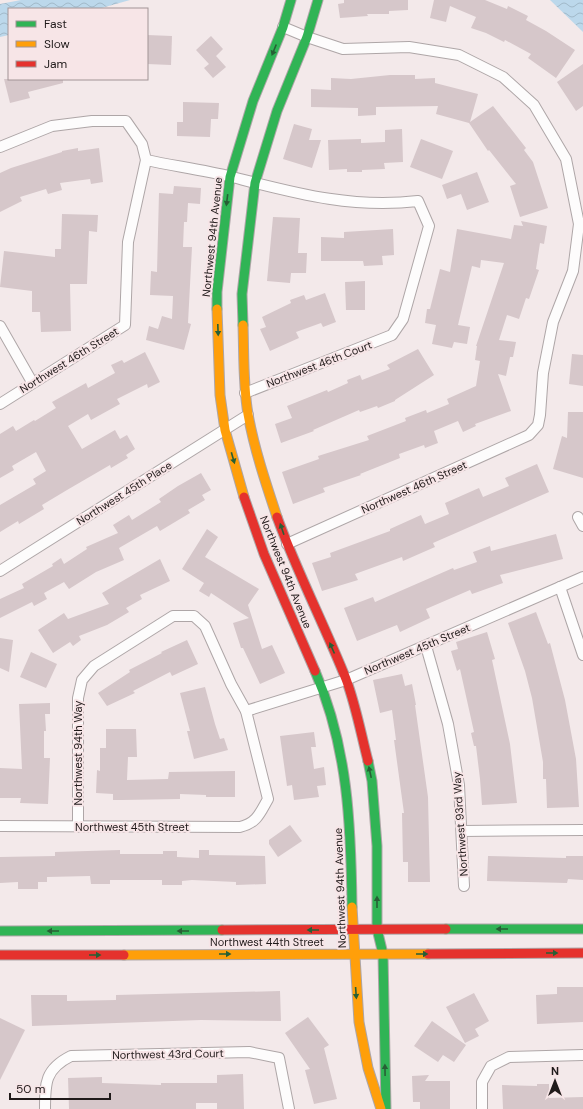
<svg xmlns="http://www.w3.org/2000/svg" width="583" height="1109" font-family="'DM Sans',sans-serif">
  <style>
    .water { fill: url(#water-waves) }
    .building { fill: #d6c7ca }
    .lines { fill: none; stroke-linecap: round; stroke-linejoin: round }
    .street-casing { stroke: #aea6a7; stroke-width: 12 }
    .fast-casing { stroke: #aea6a7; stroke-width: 11 }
    .slow-casing { stroke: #aea6a7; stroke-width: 11 }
    .jam-casing { stroke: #aea6a7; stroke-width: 11 }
    .street { stroke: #fdfcfc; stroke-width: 10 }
    .fast { stroke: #30b455; stroke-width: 9 }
    .slow { stroke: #ff9f0a; stroke-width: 9 }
    .jam { stroke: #e5322d; stroke-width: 9 }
    .oneway { fill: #275f35 }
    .labels { text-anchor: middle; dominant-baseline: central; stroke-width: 4; stroke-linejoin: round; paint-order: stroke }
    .street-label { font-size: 11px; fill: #201a1a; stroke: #f7e5e7 }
  </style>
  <defs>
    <pattern id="water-waves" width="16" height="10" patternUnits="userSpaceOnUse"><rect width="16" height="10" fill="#bcd8eb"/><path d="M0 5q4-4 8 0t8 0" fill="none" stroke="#a1b9c9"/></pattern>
  </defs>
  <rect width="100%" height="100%" fill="#f3e9ea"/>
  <!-- water -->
  <g class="water">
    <polygon points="21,0 130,0 98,9 9,9 9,35 0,37 0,4"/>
    <polygon points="550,0 583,0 583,32"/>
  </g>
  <!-- building -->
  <g class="building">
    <polygon points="344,0 408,0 408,10 389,11 389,14 367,14 368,16 340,18 338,4 344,3"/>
    <polygon points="434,0 485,0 507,9 508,6 528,16 526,20 546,31 575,50 556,78 528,58 531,54 505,40 504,42 486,33 471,28 476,17 450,6 446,22 430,18"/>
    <polygon points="147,35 172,36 171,65 147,64"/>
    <polygon points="211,36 223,49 216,56 226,67 213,78 204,68 209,64 196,50"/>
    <polygon points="583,64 583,106 576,111 557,82"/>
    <polygon points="390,75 415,75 415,79 435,78 435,83 478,94 470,122 493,106 526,148 524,150 533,162 548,208 520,217 510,186 516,184 489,150 488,151 469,123 436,114 438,106 376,107 376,115 358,116 358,108 311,107 311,89 331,90 331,78 351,79"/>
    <polygon points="4,79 63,79 63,83 28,92 30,98 10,103"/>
    <polygon points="183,102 219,103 218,119 211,119 210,137 177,136 177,122 183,122"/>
    <polygon points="294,124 312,129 309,140 321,140 312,168 283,159"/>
    <polygon points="402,129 403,162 384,163 385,169 362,170 362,172 347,172 347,169 329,170 328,140 361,139 361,143 385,142 385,130"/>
    <polygon points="421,139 453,151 442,179 410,167"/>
    <polygon points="78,148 78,151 99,148 103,182 91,184 90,179 60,183 62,190 48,194 46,189 20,197 22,201 0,212 0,173 11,168 62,152 62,151"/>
    <polygon points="477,172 489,202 467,210 461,194 447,199 442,185"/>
    <polygon points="174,186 201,188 200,204 188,203 187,222 184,222 183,247 192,247 188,323 191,324 184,350 146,340 149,326 158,329 162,316 172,319 173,296 150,295 151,271 157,272 159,193 173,194"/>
    <polygon points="62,214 98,215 97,232 89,231 87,284 70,284 71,331 41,332 40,312 32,312 32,291 0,287 4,251 55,257 55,249 61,249"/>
    <polygon points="273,217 300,218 298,253 307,253 306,273 291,273 290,283 267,281"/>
    <polygon points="521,221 547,226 544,244 540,243 536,269 539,270 529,299 526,298 519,319 507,315 499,340 516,342 513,357 510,357 506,376 498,374 511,411 475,424 476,426 463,432 458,421 434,431 438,443 425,448 424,445 399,454 400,458 360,474 361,475 323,488 325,492 293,504 282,472 319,459 318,456 369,440 367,436 406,421 405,418 426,410 427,413 449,404 447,399 476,386 480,361 475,360 477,346 476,346 504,263 481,260 480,268 472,266 458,325 470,327 467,344 454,342 452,348 432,344 436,325 425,323 427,309 430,309 440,269 450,272 457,229 511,239 514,225 523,226"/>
    <polygon points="393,229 394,255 382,256 383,265 364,266 363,261 321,261 321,237 344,238 344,232"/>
    <polygon points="365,281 365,310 346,310 345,282"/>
    <polygon points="325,293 336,322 323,327 321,323 296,332 299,338 270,351 260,329 266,327 262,317 291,303 290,300 304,295 306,300"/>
    <polygon points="418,349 434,375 395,400 395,401 378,408 377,406 360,412 359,410 313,430 314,431 281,443 275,424 292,418 287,406 327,390 328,392 348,383 347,380 360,375 362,380 390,369 387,365"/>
    <polygon points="145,352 160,382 148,388 147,384 117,399 120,404 91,420 88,414 68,426 82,449 115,430 120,439 127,435 135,449 126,455 128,458 111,468 110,465 67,490 42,505 44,509 19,524 18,521 0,532 0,505 36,484 33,479 46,471 36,452 12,466 14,470 0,478 0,434 13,426 16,431 34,420 35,421 56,408 52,402 86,383 88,388 115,373 111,365 122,360 124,363"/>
    <polygon points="572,354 583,355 583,386 569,384"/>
    <polygon points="568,412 583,412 583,478 553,469 562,436 567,438"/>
    <polygon points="537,464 549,492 433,543 435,547 403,561 402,557 355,574 358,580 322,591 312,563 331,557 330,553 390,531 390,529 421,515 425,524 449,514 445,503 479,488 483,497 509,486 505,478"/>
    <polygon points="201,473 211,490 202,495 205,500 188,510 190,513 160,531 157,526 119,548 124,560 96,572 69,589 64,582 44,593 47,599 34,606 32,602 0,618 0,599 24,588 22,584 53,566 52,564 61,558 64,564 87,549 86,547 118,533 113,525 129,515 132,520 161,502 159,499 178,486"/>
    <polygon points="207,529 218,537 205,557 259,589 248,605 262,649 272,645 285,673 260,684 243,648 241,648 233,623 249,618 211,593 209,597 199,591 204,583 182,569"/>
    <polygon points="556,534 563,559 500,575 503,583 472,594 470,590 426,609 430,618 400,632 397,625 357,641 344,608 373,597 375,602 453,568 454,570 477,562 473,552 490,546 491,551"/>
    <polygon points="160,559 170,581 140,595 142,599 126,608 129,612 107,625 79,636 81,640 73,646 70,642 53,653 38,630 64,613 68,619 109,604 102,593"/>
    <polygon points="536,612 548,644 550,643 565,700 576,759 579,807 547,808 546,779 543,779 543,762 532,698 525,671 508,623"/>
    <polygon points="487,632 495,659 492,660 510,744 517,803 482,805 480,779 476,746 474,746 471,733 474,732 460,669 457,671 451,651 458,649 456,642"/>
    <polygon points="0,638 13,640 9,672 0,668"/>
    <polygon points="187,640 198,664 172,676 170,672 133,691 135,693 107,706 98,693 130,672 129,670 162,653 161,652"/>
    <polygon points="31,652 57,664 46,688 20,677"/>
    <polygon points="402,674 405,686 412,684 416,705 415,705 428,797 430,882 408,882 408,862 403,862 402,813 404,813 394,740 396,740 392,710 380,713 373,680"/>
    <polygon points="205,687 215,724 220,739 224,738 228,750 194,759 187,731 190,731 180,693"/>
    <polygon points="50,703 50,714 45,714 46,731 44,731 44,758 50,758 48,804 20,803 21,798 0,798 0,768 22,769 19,704"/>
    <polygon points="106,729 136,729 137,757 128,757 127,780 168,779 169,772 235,771 235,797 206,797 206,795 180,794 180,799 122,800 113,800 113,794 96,793 97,770 100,771 100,748 106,748"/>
    <polygon points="314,732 316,747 311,747 314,769 324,767 326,785 317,786 319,797 294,800 292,785 287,786 280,736"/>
    <polygon points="290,825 302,841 278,857 269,844 269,840"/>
    <polygon points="120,850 120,854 163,854 163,851 177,851 177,857 199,858 199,850 209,850 209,855 265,856 266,884 236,885 236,882 192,880 182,881 182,885 162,885 162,880 110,880 110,884 91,884 90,876 47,877 47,882 38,882 38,889 18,889 18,882 0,883 0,857 55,856 55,852"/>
    <polygon points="488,856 566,858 566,856 583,856 583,880 568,879 567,883 487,881"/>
    <polygon points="557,987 583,987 583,1022 537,1024 536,995 557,994"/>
    <polygon points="280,991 281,1021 201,1020 32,1026 31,995 67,995 67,1001 116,1000 116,995"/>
    <polygon points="474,993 489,1021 475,1029 479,1036 465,1043 446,1007"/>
    <polygon points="308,1017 329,1045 324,1048 337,1099 314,1104 305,1070 310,1069 285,1033"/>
    <polygon points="0,1018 25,1030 0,1080"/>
    <polygon points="432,1021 466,1045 454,1062 443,1055 438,1062 414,1046"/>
    <polygon points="243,1074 244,1109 217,1109 217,1103 196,1103 196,1109 69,1109 68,1078 102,1077 102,1083 161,1085 161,1083 217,1083 217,1075"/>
    <polygon points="429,1075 425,1081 450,1081 450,1109 420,1109 420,1102 413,1102 412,1076"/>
    <polygon points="537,1084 549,1084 549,1098 583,1097 583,1109 503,1109 502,1085 537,1086"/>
  </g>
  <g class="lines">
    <defs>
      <g id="street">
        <polyline points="283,27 307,37 343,49 409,47 459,55 503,77 534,105 566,159 579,224 573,271 553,322 543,373 540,415 538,425 529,435 287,544"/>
        <polyline points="0,147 52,126 92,121 126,121 142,144 146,160 128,242 125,325 0,404"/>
        <path d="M146,160C174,166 204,170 232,177C295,193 352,209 418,201L429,226L403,319L392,335L245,393"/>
        <polyline points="0,326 32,382"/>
        <polyline points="578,517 583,526"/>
        <polyline points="0,571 248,415"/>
        <polyline points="560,587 583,655"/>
        <polyline points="426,646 448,724 459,785 464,886"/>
        <polyline points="246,711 346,680 583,577"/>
        <path d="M0,826L240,827C257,823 260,813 268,799L246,711L231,684L205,626L194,616H173L94,666L82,680L78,698V827"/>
        <polyline points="462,831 583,830"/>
        <path d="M45,1109C45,1083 45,1069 71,1056L249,1052L279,1058L289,1109"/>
        <polyline points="482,1109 482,1082 491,1066 509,1057 583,1055"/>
      </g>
      <g id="fast">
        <polyline points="217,309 217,292 230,177 253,101 283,27 291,0"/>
        <polyline points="243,325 242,294 255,183 277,111 307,37 318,0"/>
        <path d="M315,671C348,747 351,825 352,907"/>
        <polyline points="368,761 372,781 377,846 377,929 383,954 386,1109"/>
        <polyline points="446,929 583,929"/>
        <polyline points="0,931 222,930"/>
      </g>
      <g id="slow">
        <polyline points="217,309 220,395 225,430 244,497"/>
        <path d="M243,325C244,354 243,385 248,414C254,448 266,484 277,517"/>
        <polyline points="352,907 359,1022 368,1068 381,1109"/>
        <polyline points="124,955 428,954"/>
      </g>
      <g id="jam">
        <polyline points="244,497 264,554 315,671"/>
        <path d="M277,517C297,572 324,624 346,679C356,706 361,734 368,761"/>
        <polyline points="222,930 446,929"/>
        <polyline points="428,954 583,953"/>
        <polyline points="0,955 124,955"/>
      </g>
    </defs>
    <!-- street casing -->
    <use href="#street" class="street-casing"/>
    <!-- fast casing -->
    <use href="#fast" class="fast-casing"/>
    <!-- slow casing -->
    <use href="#slow" class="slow-casing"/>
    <!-- jam casing -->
    <use href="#jam" class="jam-casing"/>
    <!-- street -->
    <use href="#street" class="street"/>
    <!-- fast -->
    <use href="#fast" class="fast"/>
    <!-- slow -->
    <use href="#slow" class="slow"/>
    <!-- jam -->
    <use href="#jam" class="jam"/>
  </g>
  <!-- one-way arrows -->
  <defs><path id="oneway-solid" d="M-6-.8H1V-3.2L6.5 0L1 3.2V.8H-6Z"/></defs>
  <g class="oneway">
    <use href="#oneway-solid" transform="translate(274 50) rotate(112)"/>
    <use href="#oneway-solid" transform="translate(227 200) rotate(97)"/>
    <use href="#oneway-solid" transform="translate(218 330) rotate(88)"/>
    <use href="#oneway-solid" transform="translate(233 458) rotate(74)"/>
    <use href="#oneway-solid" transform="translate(282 529) rotate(-109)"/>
    <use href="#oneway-solid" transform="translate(332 648) rotate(-114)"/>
    <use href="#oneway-solid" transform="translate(370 772) rotate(-102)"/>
    <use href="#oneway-solid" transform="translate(377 902) rotate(-90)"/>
    <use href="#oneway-solid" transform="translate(502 929) rotate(180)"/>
    <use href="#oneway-solid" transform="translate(313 930) rotate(180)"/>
    <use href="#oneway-solid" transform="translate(53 931) rotate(180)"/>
    <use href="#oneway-solid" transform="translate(183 931) rotate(180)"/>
    <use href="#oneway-solid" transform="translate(552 953)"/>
    <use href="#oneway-solid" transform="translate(225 954)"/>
    <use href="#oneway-solid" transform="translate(422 954)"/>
    <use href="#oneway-solid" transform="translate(95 955)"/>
    <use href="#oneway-solid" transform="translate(356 993) rotate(86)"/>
    <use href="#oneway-solid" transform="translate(385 1070) rotate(-91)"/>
  </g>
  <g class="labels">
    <!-- street labels -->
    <g class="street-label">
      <text transform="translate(212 237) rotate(-84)">Northwest 94th Avenue</text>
      <text transform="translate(69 360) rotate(-32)">Northwest 46th Street</text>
      <text transform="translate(319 364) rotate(-21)">Northwest 46th Court</text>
      <text transform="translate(414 487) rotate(-24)">Northwest 46th Street</text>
      <text transform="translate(124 493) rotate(-32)">Northwest 45th Place</text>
      <text transform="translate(286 572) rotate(68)">Northwest 94th Avenue</text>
      <text transform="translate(417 649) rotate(-23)">Northwest 45th Street</text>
      <text transform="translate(78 753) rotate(-90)">Northwest 94th Way</text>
      <text transform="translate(460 824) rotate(-94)">Northwest 93rd Way</text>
      <text x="132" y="827">Northwest 45th Street</text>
      <text transform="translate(340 888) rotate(-92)">Northwest 94th Avenue</text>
      <text x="267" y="942">Northwest 44th Street</text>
      <text transform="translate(168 1054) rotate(-1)">Northwest 43rd Court</text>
    </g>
  </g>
  <!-- legend -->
  <rect x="8" y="8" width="140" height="72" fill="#f7e5e7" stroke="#a19495"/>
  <rect x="16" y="21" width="20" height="6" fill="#30b455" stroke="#a19495"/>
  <text x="44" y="28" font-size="12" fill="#201a1a">Fast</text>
  <rect x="16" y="41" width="20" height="6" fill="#ff9f0a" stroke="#a19495"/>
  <text x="44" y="48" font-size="12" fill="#201a1a">Slow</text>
  <rect x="16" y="61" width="20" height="6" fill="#e5322d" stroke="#a19495"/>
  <text x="44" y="68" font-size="12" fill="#201a1a">Jam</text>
  <!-- north arrow -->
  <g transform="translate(555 1081)" stroke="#f7e5e7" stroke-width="3" paint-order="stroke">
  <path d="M0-3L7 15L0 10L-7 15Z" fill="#201a1a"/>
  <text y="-6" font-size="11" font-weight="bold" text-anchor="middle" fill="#201a1a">N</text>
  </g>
  <!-- scale -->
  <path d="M10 1093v6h100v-6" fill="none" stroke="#201a1a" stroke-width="2"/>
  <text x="16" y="1093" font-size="12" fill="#201a1a" stroke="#f7e5e7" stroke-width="3" paint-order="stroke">50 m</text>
</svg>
